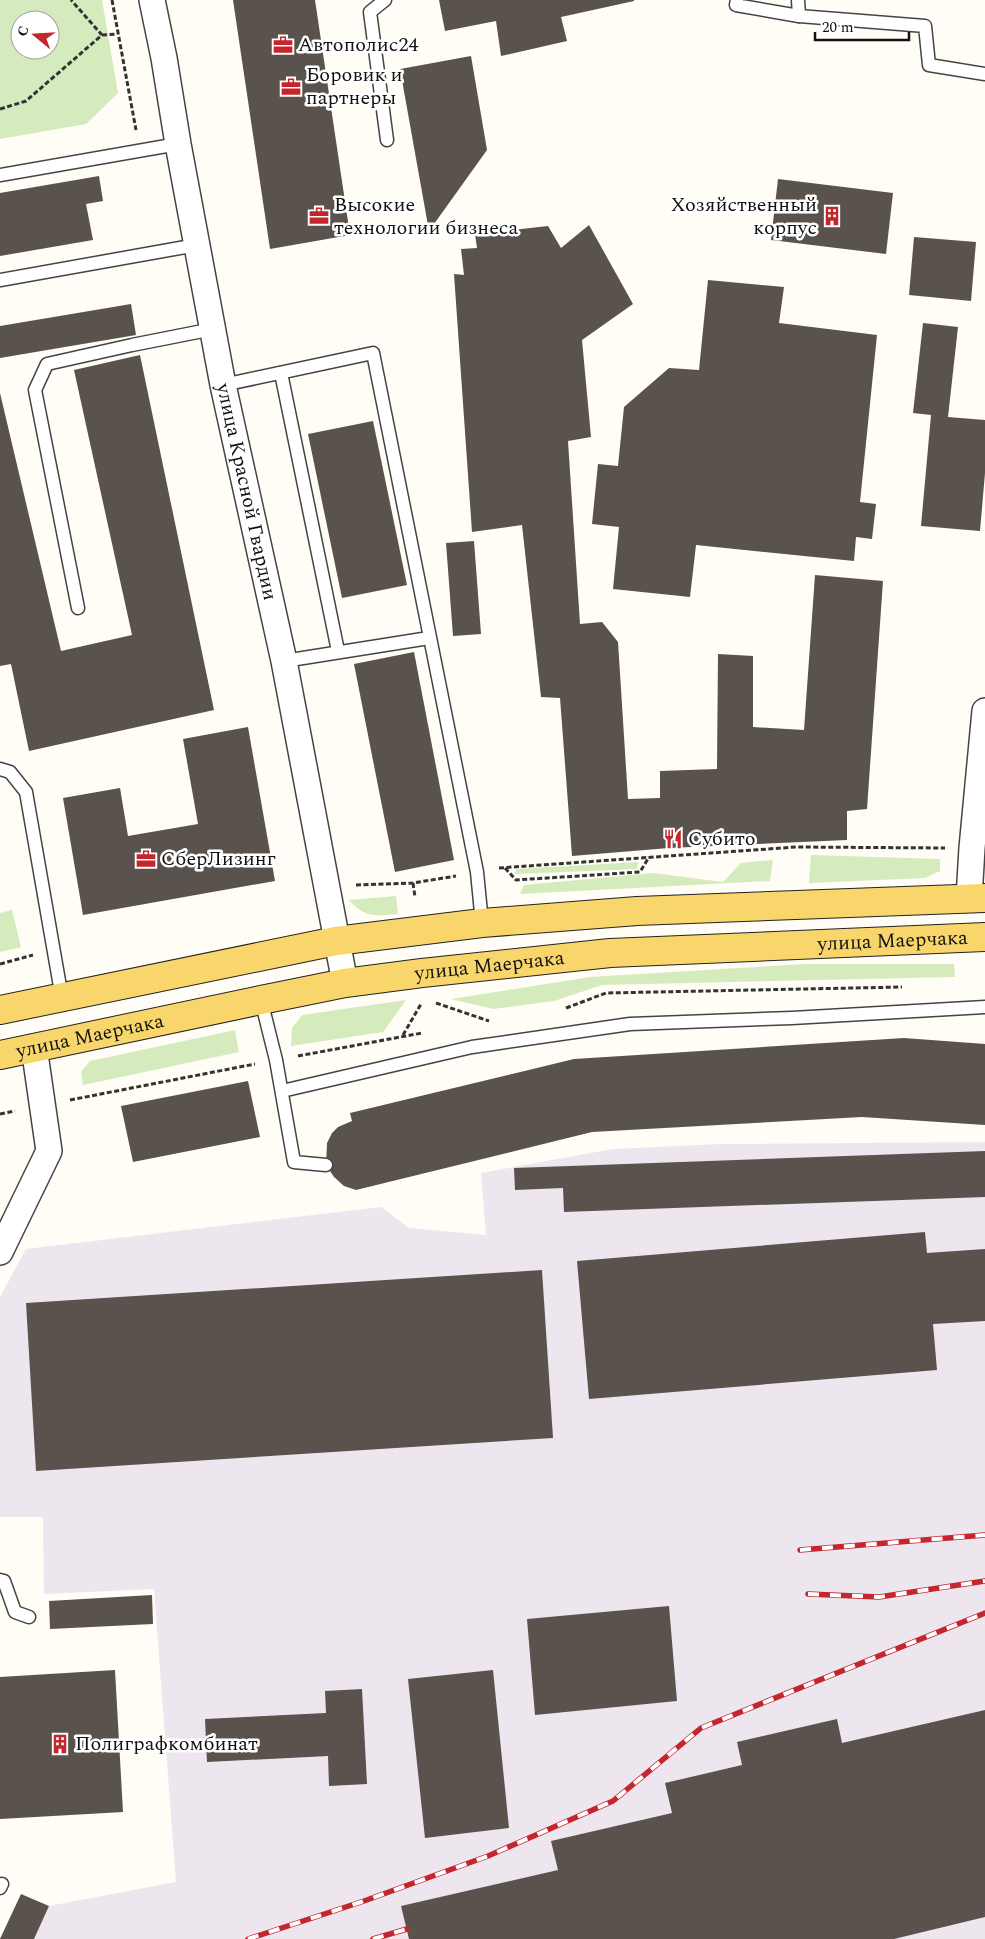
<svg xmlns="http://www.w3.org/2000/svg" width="985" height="1939" font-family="Spectral,serif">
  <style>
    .industrial { fill: #eee6ef }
    .green { fill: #d5ebbd; fill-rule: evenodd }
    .building { fill: #5a524d }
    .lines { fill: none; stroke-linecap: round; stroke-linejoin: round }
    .service-casing { stroke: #444; stroke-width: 15 }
    .minor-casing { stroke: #444; stroke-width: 28 }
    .primary-casing { stroke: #222; stroke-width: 30 }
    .path { stroke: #333; stroke-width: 3; stroke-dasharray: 5 2.5; stroke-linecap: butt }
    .service { stroke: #fff; stroke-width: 12 }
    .minor { stroke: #fff; stroke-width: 25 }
    .primary { stroke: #f9d66b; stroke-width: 28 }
    .rail-casing { stroke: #c4262e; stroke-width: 5.5 }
    .rail { stroke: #fff; stroke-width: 4; stroke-dasharray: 11; stroke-linecap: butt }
    .labels { text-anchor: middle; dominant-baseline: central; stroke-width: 5; stroke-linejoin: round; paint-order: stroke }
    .poi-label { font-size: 20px; fill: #111; stroke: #fff; text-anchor: start }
    .street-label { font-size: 20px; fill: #111; stroke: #fff }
  </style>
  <rect width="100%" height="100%" fill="#fffdf5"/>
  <!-- industrial -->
  <polygon class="industrial" points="985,1142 985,1939 34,1939 49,1906 176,1882 154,1589 44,1594 43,1517 0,1517 0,1297 26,1249 381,1207 409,1228 486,1235 481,1173 613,1149 721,1144"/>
  <!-- green -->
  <g class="green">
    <path d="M0,0H102L118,93L86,124L0,139ZM20,20H50V50H20Z"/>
    <polygon points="811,855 940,859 940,871 925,878 809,883"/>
    <polygon points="773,860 770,881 520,894 524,885 654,873 723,882 741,863"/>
    <polygon points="638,862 637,869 514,874 517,869"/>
    <path d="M396,896L398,914C376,916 364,918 349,900Z"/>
    <polygon points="12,910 21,947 0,952 0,913"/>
    <polygon points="805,964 954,964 955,977 602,985 554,1001 493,1009 451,999 590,977"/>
    <polygon points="406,1000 383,1032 291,1046 292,1028 302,1015"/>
    <polygon points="235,1030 239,1052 83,1085 81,1072 90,1061"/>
  </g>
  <!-- building -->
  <g class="building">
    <polygon points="233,0 315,0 350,235 270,249"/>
    <polygon points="439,0 634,0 634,1 561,17 567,41 501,56 496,21 445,31"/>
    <polygon points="471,56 487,150 429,231 400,69"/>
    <polygon points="99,176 103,201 86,204 93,240 0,256 0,193"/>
    <polygon points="778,179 893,193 886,254 771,240"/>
    <polygon points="589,225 633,304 582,340 591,437 568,441 580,624 602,622 618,642 628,799 660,798 660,771 717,769 718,654 753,656 753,727 804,730 815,575 883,581 867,809 847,811 847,840 669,848 572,856 560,698 541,697 522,525 472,532 454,274 464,275 461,249 477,248 475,234 548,226 561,248"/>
    <polygon points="914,237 976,242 971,301 909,295"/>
    <polygon points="708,280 784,287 779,323 877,335 860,502 876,504 872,539 856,537 854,561 696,545 690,597 613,589 619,527 592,524 598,464 618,466 624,407 669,368 699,370"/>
    <polygon points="131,304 136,335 0,358 0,326"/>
    <polygon points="923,323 958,327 948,417 985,420 985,473 980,531 921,526 931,415 913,413"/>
    <polygon points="140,355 214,710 29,751 11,664 0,666 0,393 61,651 132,635 74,370"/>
    <polygon points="373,421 407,585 342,598 308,434"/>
    <polygon points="474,541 481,634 453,636 446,543"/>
    <polygon points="414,652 454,860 395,872 354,664"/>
    <polygon points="248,727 275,881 83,915 63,798 120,788 128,836 198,824 183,739"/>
    <polygon points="904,1038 985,1044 985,1125 862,1117 592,1132 356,1190 344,1186 334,1177 326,1165 327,1143 332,1133 338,1127 352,1121 350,1113 574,1059"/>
    <polygon points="248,1081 260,1137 133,1162 121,1106"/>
    <polygon points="985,1151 985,1197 564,1212 563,1188 515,1190 514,1168"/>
    <polygon points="925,1232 927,1253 985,1249 985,1321 933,1324 937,1370 589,1399 577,1261"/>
    <polygon points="542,1270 553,1438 36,1471 26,1303"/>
    <polygon points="152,1595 153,1624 50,1629 49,1601"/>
    <polygon points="669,1606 677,1701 535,1715 527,1619"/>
    <polygon points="115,1670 123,1812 0,1819 0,1677"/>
    <polygon points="493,1670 509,1828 425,1838 408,1679"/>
    <polygon points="362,1689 367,1784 329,1786 328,1756 207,1762 205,1719 326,1713 325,1691"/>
    <polygon points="985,1710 985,1917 894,1939 409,1939 401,1906 558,1870 551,1841 672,1813 665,1783 742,1765 737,1742 837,1719 842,1743"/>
    <polygon points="21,1894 49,1906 34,1939 0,1939"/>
  </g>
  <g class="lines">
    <defs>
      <g id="service">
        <polyline points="385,0 370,12 387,140"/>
        <polyline points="737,0 736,5 799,16 925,26 929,65 985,74"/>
        <polyline points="798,0 799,16"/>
        <polyline points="0,175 178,144"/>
        <polyline points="0,280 197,245"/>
        <polyline points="281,373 338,651"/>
        <polyline points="223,385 373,353 477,872 482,923"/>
        <polyline points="78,608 35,390 47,364 132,345 213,329"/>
        <polyline points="284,661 429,638"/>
        <polyline points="0,769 10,772 26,792 62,998"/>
        <polyline points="261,1000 276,1060 294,1162 326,1165"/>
        <polyline points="282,1091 472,1047 630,1024 792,1018 985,1007"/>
        <polyline points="0,1580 4,1581 15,1612 29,1617"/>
        <polyline points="0,1888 2,1884"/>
      </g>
      <g id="minor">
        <path id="s1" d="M152,0L164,58L178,144L223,385L284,661L345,983"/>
        <polyline points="969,898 972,848 985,711"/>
        <polyline points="0,1252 49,1151 34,1047"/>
      </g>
      <g id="primary">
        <polyline points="0,1010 336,941 482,923 637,911 985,898"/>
        <path id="s2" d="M0,1055L261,1000L345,983L422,973L610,953L985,937"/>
      </g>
    </defs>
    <!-- service casing -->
    <use href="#service" class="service-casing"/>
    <!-- minor casing -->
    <use href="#minor" class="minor-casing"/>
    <!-- primary casing -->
    <use href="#primary" class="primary-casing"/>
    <!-- path -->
    <g class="path">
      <polyline points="112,0 136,130"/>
      <polyline points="102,35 117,34"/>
      <polyline points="0,109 26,101 102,35 71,0"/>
      <polyline points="499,868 796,847 945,848"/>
      <polyline points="505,868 516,880 640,872 649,857"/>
      <polyline points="413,883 415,897"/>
      <polyline points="356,885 413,883 456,876"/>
      <polyline points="0,964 33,955"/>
      <polyline points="436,1003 489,1021"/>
      <polyline points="566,1008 606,993 902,987"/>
      <polyline points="403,1035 421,1004"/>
      <polyline points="298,1056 422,1033"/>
      <polyline points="70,1100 255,1064"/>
      <polyline points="0,1114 15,1111"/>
    </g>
    <!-- service -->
    <use href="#service" class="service"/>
    <!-- minor -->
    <use href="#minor" class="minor"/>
    <!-- primary -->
    <use href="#primary" class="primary"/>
    <defs>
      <g id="rail">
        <polyline points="800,1550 985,1535"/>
        <polyline points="808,1594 879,1597 985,1581"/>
        <polyline points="248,1939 364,1901 488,1856 613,1801 701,1728 985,1613"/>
        <polyline points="373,1939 407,1929"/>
      </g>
    </defs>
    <!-- rail casing -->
    <use href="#rail" class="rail-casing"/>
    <!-- rail -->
    <use href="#rail" class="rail"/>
  </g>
  <!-- icons -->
  <defs>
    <symbol id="office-bare" viewBox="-9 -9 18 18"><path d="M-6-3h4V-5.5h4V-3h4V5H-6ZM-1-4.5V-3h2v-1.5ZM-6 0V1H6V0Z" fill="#c4262e" stroke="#fff" stroke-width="2.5" paint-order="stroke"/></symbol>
    <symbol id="building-bare" viewBox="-9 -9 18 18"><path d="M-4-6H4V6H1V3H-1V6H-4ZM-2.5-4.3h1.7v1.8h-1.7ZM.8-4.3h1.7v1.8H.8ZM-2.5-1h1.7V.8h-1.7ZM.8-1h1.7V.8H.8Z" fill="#c4262e" stroke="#fff" stroke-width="2.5" paint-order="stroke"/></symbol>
    <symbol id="restaurant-bare" viewBox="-9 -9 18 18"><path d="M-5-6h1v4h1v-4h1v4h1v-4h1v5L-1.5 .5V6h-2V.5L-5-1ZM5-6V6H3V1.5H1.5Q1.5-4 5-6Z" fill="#c4262e" stroke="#fff" stroke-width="2.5" paint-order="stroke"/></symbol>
  </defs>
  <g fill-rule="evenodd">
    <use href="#office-bare" x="269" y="31" width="28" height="28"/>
    <use href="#office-bare" x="277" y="73" width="28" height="28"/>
    <use href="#office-bare" x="305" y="202" width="28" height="28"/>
    <use href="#building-bare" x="818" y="202" width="28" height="28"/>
    <use href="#restaurant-bare" x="659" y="825" width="28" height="28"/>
    <use href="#office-bare" x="132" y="845" width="28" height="28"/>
    <use href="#building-bare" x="46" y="1730" width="28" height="28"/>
  </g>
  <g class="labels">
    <!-- poi labels -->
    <g class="poi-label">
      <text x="298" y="45">Автополис24</text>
      <text x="306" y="75">Боровик и<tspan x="306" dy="23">партнеры</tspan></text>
      <text x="334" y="205">Высокие<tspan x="334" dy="23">технологии бизнеса</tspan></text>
      <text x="817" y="205" text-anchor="end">Хозяйственный<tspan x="817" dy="23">корпус</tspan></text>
      <text x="688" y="839">Субито</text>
      <text x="161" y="859">СберЛизинг</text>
      <text x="75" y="1744">Полиграфкомбинат</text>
    </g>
    <!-- street labels -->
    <g class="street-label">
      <text stroke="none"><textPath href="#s1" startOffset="501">улица Красной Гвардии</textPath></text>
      <text stroke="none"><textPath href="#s2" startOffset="902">улица Маерчака</textPath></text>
      <text stroke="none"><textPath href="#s2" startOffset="498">улица Маерчака</textPath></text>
      <text stroke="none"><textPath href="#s2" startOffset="92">улица Маерчака</textPath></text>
    </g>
  </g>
  <!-- north arrow -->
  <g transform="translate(35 35) rotate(288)"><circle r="24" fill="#ffffff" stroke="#a0a0a0"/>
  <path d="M0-4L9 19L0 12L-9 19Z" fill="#c4262e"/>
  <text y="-8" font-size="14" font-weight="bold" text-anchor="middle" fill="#111111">С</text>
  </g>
  <!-- scale -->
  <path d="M815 32v8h94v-8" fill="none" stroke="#111111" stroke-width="2.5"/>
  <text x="822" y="32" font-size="15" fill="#111111" stroke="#ffffff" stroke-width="4" paint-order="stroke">20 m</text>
</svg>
